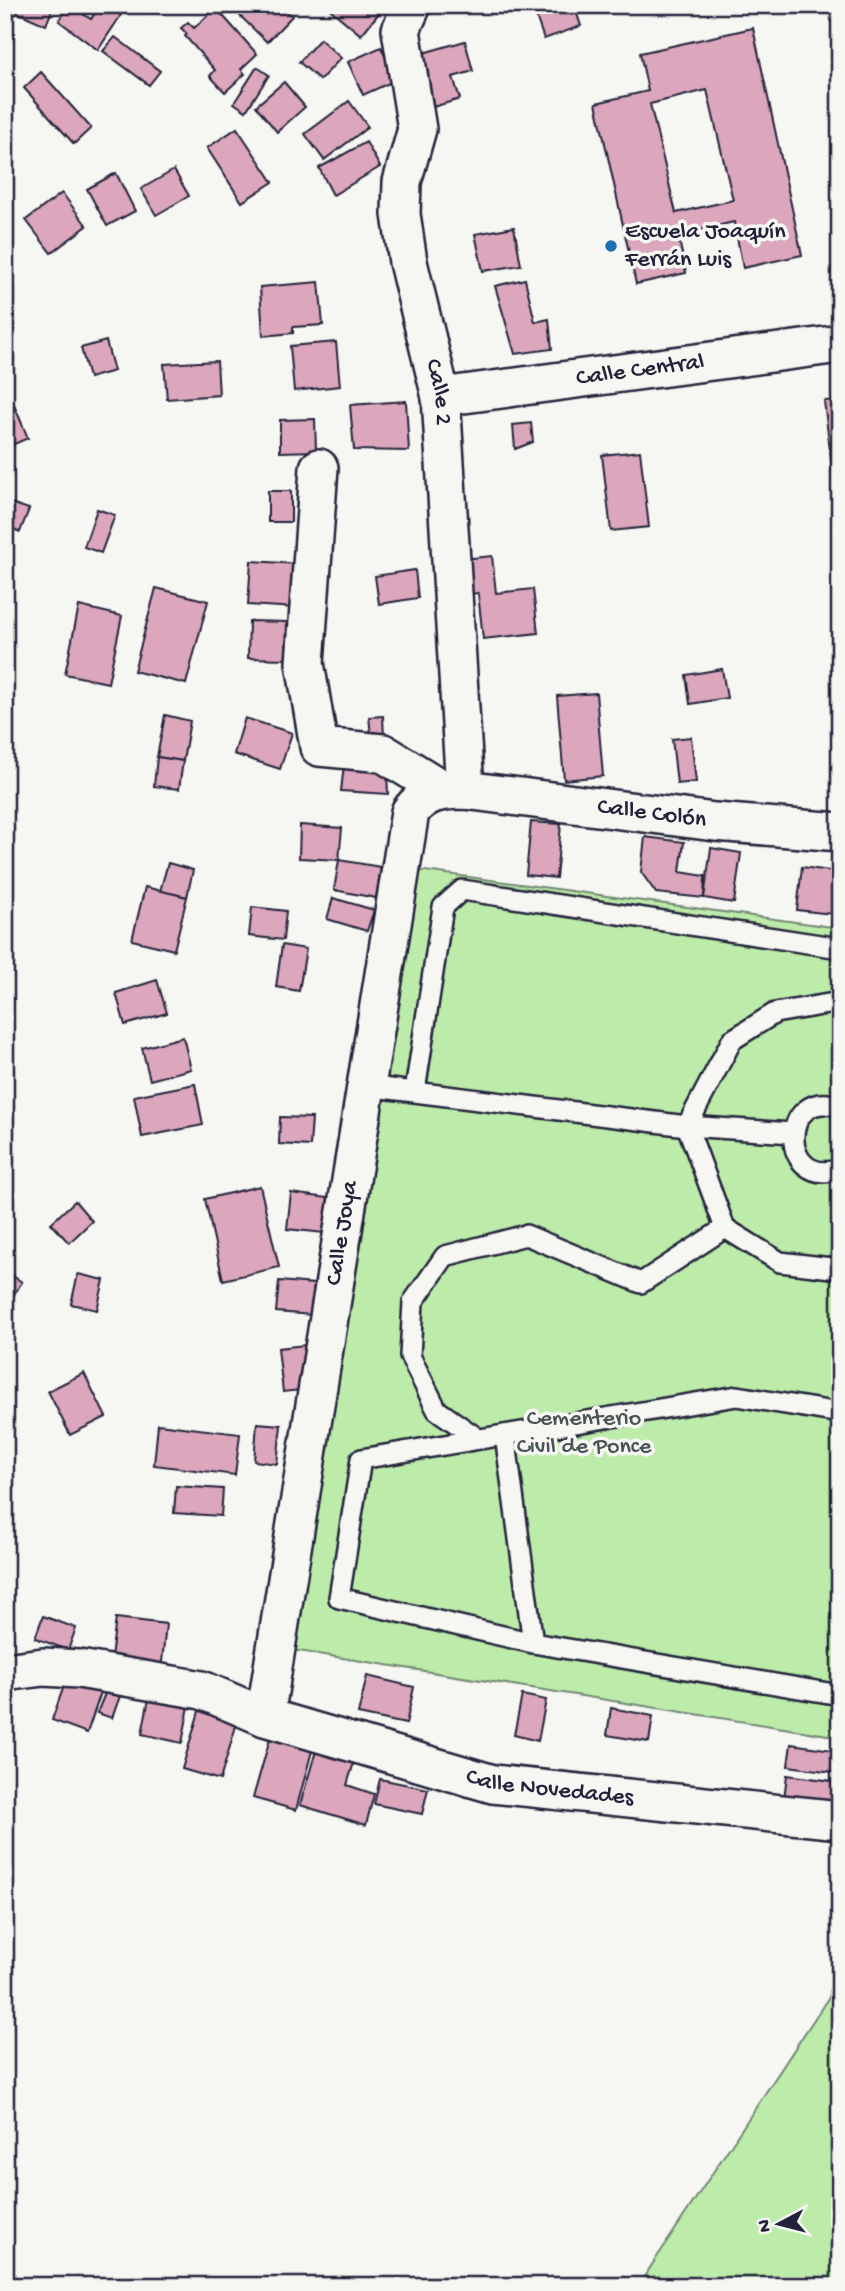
<svg xmlns="http://www.w3.org/2000/svg" width="845" height="2291" font-family="'Gochi Hand',sans-serif">
  <style>
    .green { fill: #bdecaa; stroke: #708772; stroke-width: 2 }
    .building { fill: #dca6bc; stroke: #22223b; stroke-width: 2; fill-rule: evenodd }
    .lines { fill: none; stroke-linecap: round; stroke-linejoin: round }
    .lane-casing { stroke: #22223b; stroke-width: 24 }
    .street-casing { stroke: #22223b; stroke-width: 42 }
    .lane { stroke: #f6f6f2; stroke-width: 19 }
    .street { stroke: #f6f6f2; stroke-width: 37 }
    .poi-dot { fill: #1f6fb2; stroke: #f6f6f2; stroke-width: 2.5 }
    .labels { text-anchor: middle; dominant-baseline: central; stroke-width: 7; stroke-linejoin: round; paint-order: stroke }
    .poi-label { font-size: 24px; fill: #22223b; stroke: #f6f6f2; text-anchor: start }
    .street-label { font-size: 24px; fill: #22223b; stroke: #f6f6f2 }
    .park-label { font-size: 24px; fill: #495457; stroke: #f6f6f2 }
  </style>
  <rect width="100%" height="100%" fill="#f6f6f2"/>
  <filter id="ink" filterUnits="userSpaceOnUse"><feTurbulence type="fractalNoise" baseFrequency=".0143" numOctaves="2"/><feDisplacementMap in="SourceGraphic" scale="14" xChannelSelector="R" yChannelSelector="G"/><feConvolveMatrix kernelMatrix="1 2 1 2 8 2 1 2 1" color-interpolation-filters="sRGB"/></filter>
  <g filter="url(#ink)">
    <!-- green -->
    <g class="green">
      <polygon points="410,869 840,928 840,1737 292,1650"/>
      <polygon points="840,1980 840,2286 638,2286"/>
    </g>
    <!-- building -->
    <g class="building">
      <polygon points="5,5 54,5 46,25 5,7"/>
      <polygon points="69,5 91,19 100,5 106,5 121,15 98,50 59,21"/>
      <polygon points="229,5 280,5 292,16 267,42"/>
      <polygon points="325,5 382,5 384,7 361,35"/>
      <polygon points="532,5 574,5 581,26 544,39"/>
      <polygon points="216,8 257,54 241,69 245,74 225,92 210,76 215,70 185,36 187,34 181,28 188,22 194,28"/>
      <path d="M753,28L802,255L743,268L734,222L678,235L686,273L636,284L596,103L648,91L640,53ZM707,90L733,200L676,213L650,104Z"/>
      <polygon points="115,37 160,71 149,85 103,51"/>
      <polygon points="320,39 341,58 320,80 299,62"/>
      <polygon points="465,41 473,71 453,77 460,99 423,110 409,57"/>
      <polygon points="381,47 396,80 363,95 348,62"/>
      <polygon points="257,67 269,75 246,111 234,103"/>
      <polygon points="41,72 91,128 74,144 24,88"/>
      <polygon points="284,82 305,107 277,132 256,106"/>
      <polygon points="349,101 368,127 324,160 305,134"/>
      <polygon points="237,128 273,182 242,202 207,148"/>
      <polygon points="366,142 380,167 333,195 319,168"/>
      <polygon points="174,170 189,196 156,215 141,189"/>
      <polygon points="116,173 135,211 107,226 87,189"/>
      <polygon points="62,193 87,226 51,253 26,220"/>
      <polygon points="514,227 521,265 483,271 475,234"/>
      <polygon points="525,279 535,322 549,319 552,349 515,354 495,286"/>
      <polygon points="319,282 323,325 293,327 293,333 263,336 260,287"/>
      <polygon points="106,341 114,371 89,378 81,348"/>
      <polygon points="336,342 340,386 294,391 290,346"/>
      <polygon points="217,361 219,395 167,399 164,364"/>
      <polygon points="840,400 840,492 835,492 824,401"/>
      <polygon points="406,401 409,451 354,450 350,405"/>
      <polygon points="14,405 28,438 5,448 5,409"/>
      <polygon points="315,419 316,451 280,452 280,420"/>
      <polygon points="531,423 533,442 515,449 513,425"/>
      <polygon points="640,451 649,527 611,531 602,455"/>
      <rect x="268" y="491" width="23" height="31"/>
      <polygon points="5,501 29,509 20,532 5,526"/>
      <polygon points="97,509 115,515 101,553 84,547"/>
      <polygon points="492,556 496,593 533,589 538,633 483,639 478,593 457,595 453,560"/>
      <polygon points="251,561 299,564 296,608 248,605"/>
      <polygon points="415,570 418,598 379,604 375,576"/>
      <polygon points="156,588 208,601 186,684 134,671"/>
      <polygon points="79,606 122,616 108,683 65,674"/>
      <polygon points="249,621 287,622 286,659 248,658"/>
      <polygon points="722,669 727,698 690,704 686,675"/>
      <polygon points="596,693 603,776 564,780 557,696"/>
      <polygon points="165,715 190,721 183,761 157,757"/>
      <polygon points="383,716 384,737 371,735 369,717"/>
      <polygon points="245,718 292,733 280,769 234,754"/>
      <polygon points="691,737 696,782 677,784 672,739"/>
      <polygon points="157,757 183,761 179,789 154,786"/>
      <polygon points="344,765 387,773 388,794 341,791"/>
      <polygon points="531,822 561,824 556,878 526,875"/>
      <polygon points="300,825 342,828 339,860 299,858"/>
      <polygon points="645,837 684,842 680,872 705,876 704,898 656,893 641,872"/>
      <polygon points="711,848 741,853 734,903 704,898"/>
      <polygon points="339,860 381,867 376,898 334,890"/>
      <polygon points="168,863 193,870 187,897 160,891"/>
      <polygon points="802,867 837,872 832,914 797,910"/>
      <polygon points="145,887 187,897 174,950 132,940"/>
      <polygon points="333,898 374,910 367,931 327,919"/>
      <polygon points="252,907 286,911 283,940 249,936"/>
      <polygon points="282,945 306,949 299,991 276,987"/>
      <polygon points="157,980 167,1013 125,1025 116,993"/>
      <polygon points="183,1037 191,1069 150,1080 142,1048"/>
      <polygon points="195,1084 203,1125 142,1137 134,1096"/>
      <polygon points="280,1117 312,1118 310,1146 279,1144"/>
      <polygon points="260,1186 279,1267 223,1280 205,1199"/>
      <polygon points="291,1193 328,1198 324,1233 287,1229"/>
      <polygon points="75,1201 92,1221 69,1243 51,1223"/>
      <polygon points="5,1271 22,1282 5,1308"/>
      <polygon points="78,1274 104,1280 97,1310 71,1304"/>
      <polygon points="279,1281 314,1284 312,1315 276,1312"/>
      <polygon points="305,1345 309,1389 283,1392 278,1348"/>
      <polygon points="84,1373 106,1417 70,1435 48,1391"/>
      <polygon points="257,1423 281,1425 277,1464 254,1461"/>
      <polygon points="158,1424 240,1434 235,1475 154,1465"/>
      <polygon points="176,1486 223,1489 221,1516 174,1513"/>
      <polygon points="43,1616 76,1628 68,1650 35,1638"/>
      <polygon points="116,1618 166,1624 161,1672 110,1666"/>
      <polygon points="367,1676 414,1687 406,1724 358,1714"/>
      <polygon points="66,1680 101,1692 87,1733 52,1720"/>
      <polygon points="106,1691 120,1696 112,1718 97,1713"/>
      <polygon points="150,1693 190,1701 182,1743 142,1734"/>
      <polygon points="522,1695 546,1700 538,1741 514,1735"/>
      <polygon points="200,1708 238,1719 220,1780 182,1769"/>
      <polygon points="611,1708 653,1716 649,1742 607,1735"/>
      <polygon points="271,1735 313,1747 296,1810 253,1798"/>
      <polygon points="318,1744 356,1756 347,1785 374,1794 366,1825 300,1805"/>
      <polygon points="791,1744 840,1751 840,1773 788,1766"/>
      <polygon points="787,1775 840,1782 840,1814 783,1807"/>
      <polygon points="380,1779 428,1789 422,1814 374,1804"/>
    </g>
    <g class="lines">
      <defs>
        <g id="lane">
          <polyline points="840,1002 775,1013 732,1040 687,1126 725,1228 780,1262 840,1269"/>
          <polyline points="366,1086 687,1126 793,1133"/>
          <polyline points="415,1091 443,907 462,890 840,948"/>
          <path d="M840,1107C779,1085 778,1190 840,1169"/>
          <polyline points="840,1413 737,1396 361,1459 339,1598 533,1643 840,1695"/>
          <polyline points="505,1435 533,1643"/>
          <polyline points="477,1438 437,1410 410,1356 413,1302 445,1256 526,1235 641,1283 725,1228"/>
        </g>
        <g id="street">
          <path id="s1" d="M412,5L401,30L417,129L402,182L401,214L408,262L441,397L465,790"/>
          <path id="s2" d="M441,397L840,344"/>
          <polyline points="319,468 305,663 319,747 383,753 443,790"/>
          <path id="s3" d="M5,1672L43,1667L79,1669L202,1690L265,1717L493,1784L840,1820"/>
          <path id="s4" d="M265,1717L410,812C424,792 442,790 465,790L715,822L840,832"/>
        </g>
      </defs>
      <!-- lane casing -->
      <use href="#lane" class="lane-casing"/>
      <!-- street casing -->
      <use href="#street" class="street-casing"/>
      <!-- lane -->
      <use href="#lane" class="lane"/>
      <!-- street -->
      <use href="#street" class="street"/>
    </g>
  </g>
  <!-- markers -->
  <circle class="poi-dot" cx="611" cy="246" r="7"/>
  <g class="labels">
    <!-- poi labels -->
    <g class="poi-label">
      <text x="625" y="232">Escuela Joaquín<tspan x="625" dy="28">Ferrán Luis</tspan></text>
    </g>
    <!-- street labels -->
    <g class="street-label">
      <text stroke="none"><textPath href="#s2" startOffset="201">Calle Central</textPath></text>
      <text stroke="none"><textPath href="#s1" startOffset="397">Calle 2</textPath></text>
      <text stroke="none"><textPath href="#s4" startOffset="1167">Calle Colón</textPath></text>
      <text stroke="none"><textPath href="#s4" startOffset="490">Calle Joya</textPath></text>
      <text stroke="none"><textPath href="#s3" startOffset="562">Calle Novedades</textPath></text>
    </g>
    <!-- park labels -->
    <g class="park-label">
      <text x="584" y="1419">Cementerio<tspan x="584" dy="28">Civil de Ponce</tspan></text>
    </g>
  </g>
  <!-- margin -->
  <rect width="845" height="2291" fill="none" stroke="#f6f6f2" stroke-width="28"/>
  <rect x="14" y="14" width="817" height="2263" fill="none" stroke="#22223b" stroke-width="2.5" filter="url(#ink)"/>
  <!-- north arrow -->
  <g transform="translate(779 2224) rotate(263)" stroke="#f6f6f2" stroke-width="5" paint-order="stroke">
  <path d="M0-5L12 26L0 18L-12 26Z" fill="#22223b"/>
  <text y="-10" font-size="19" font-weight="bold" text-anchor="middle" fill="#22223b">N</text>
  </g>
</svg>
